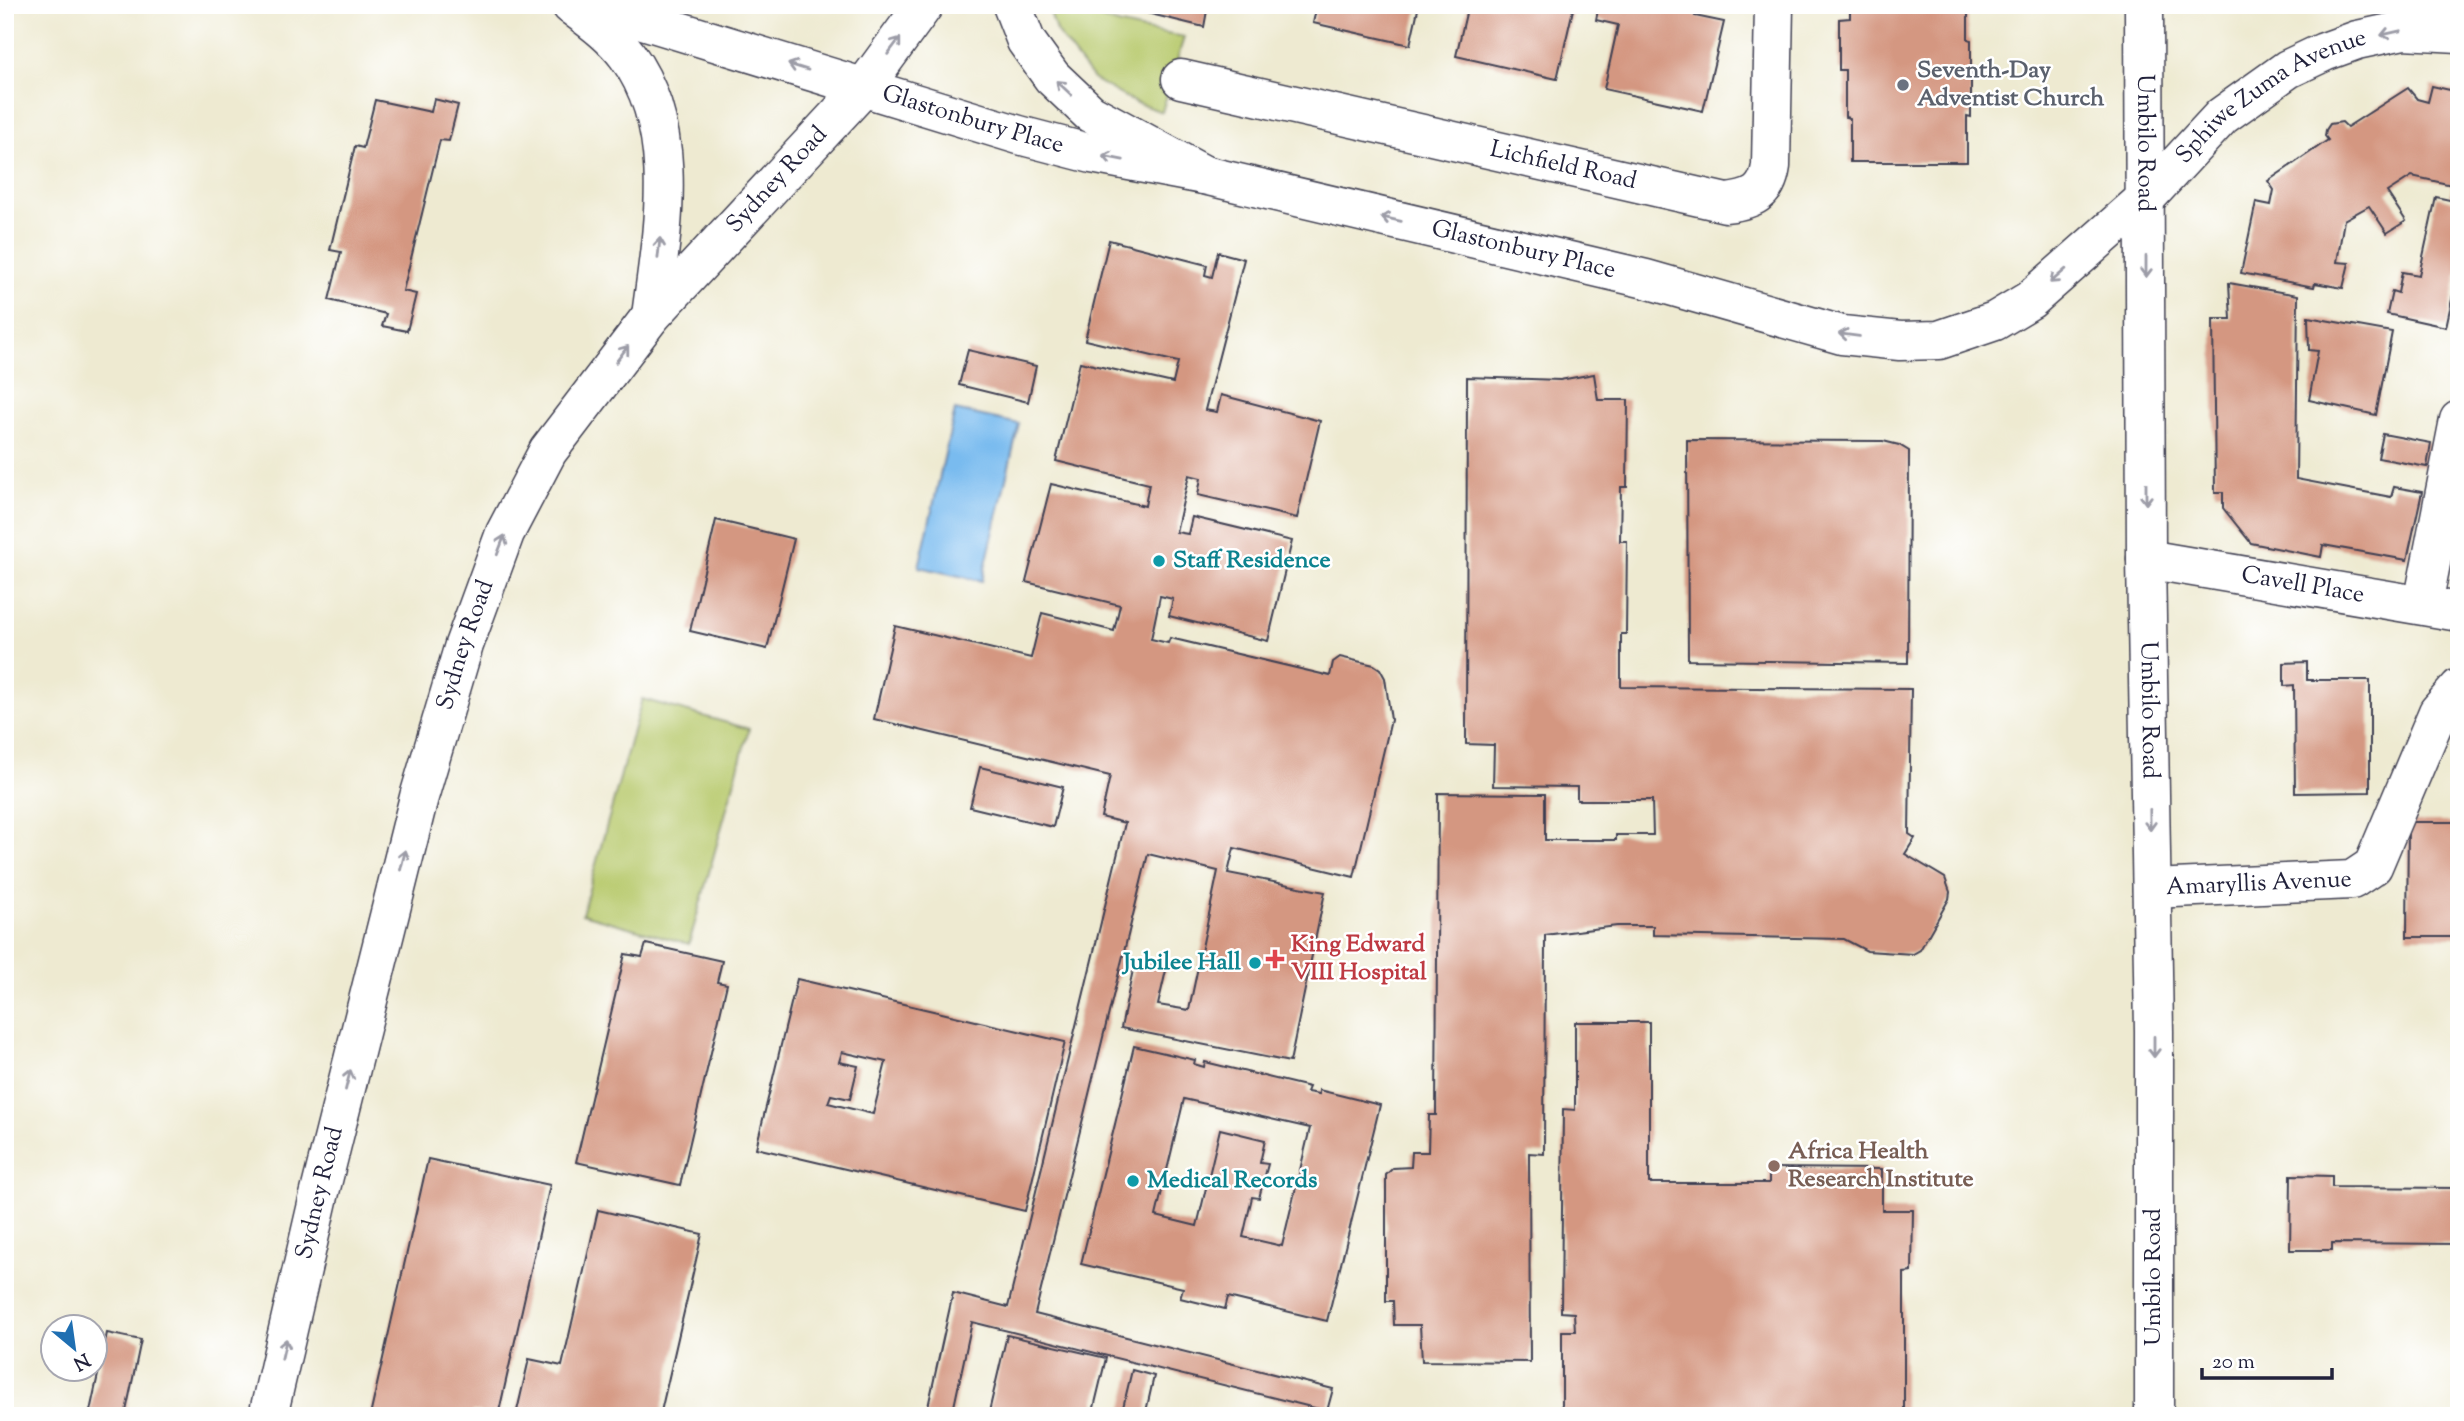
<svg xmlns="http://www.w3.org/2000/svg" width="2464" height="1421" font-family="'Sorts Mill Goudy',serif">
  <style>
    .green { fill: #b7c96c; stroke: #6c7654; stroke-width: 2 }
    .water { fill: #79bbef; stroke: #4e6e95; stroke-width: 2 }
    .building { fill: #d49781; fill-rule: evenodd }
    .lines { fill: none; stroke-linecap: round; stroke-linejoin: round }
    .street-casing { stroke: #414052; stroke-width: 41 }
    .secondary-casing { stroke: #414052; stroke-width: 41 }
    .street { stroke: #fff; stroke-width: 38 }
    .secondary { stroke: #fff; stroke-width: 38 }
    .oneway { stroke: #9c9ca7 }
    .worship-dot { fill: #6b7280; stroke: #fff; stroke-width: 2.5 }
    .culture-dot { fill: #0f9aa8; stroke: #fff; stroke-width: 2.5 }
    .health-dot { fill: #e0444e; stroke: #fff; stroke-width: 2.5 }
    .education-dot { fill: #8d6e63; stroke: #fff; stroke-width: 2.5 }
    .labels { text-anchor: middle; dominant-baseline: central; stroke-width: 5; stroke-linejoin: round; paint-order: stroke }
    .worship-label { font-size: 24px; font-weight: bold; fill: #5b616d; stroke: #fff; text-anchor: start }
    .street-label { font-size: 24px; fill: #22223b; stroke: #fff }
    .culture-label { font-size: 24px; font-weight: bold; fill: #0d838f; stroke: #fff; text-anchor: start }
    .health-label { font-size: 24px; font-weight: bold; fill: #be3a42; stroke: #fff; text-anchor: start }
    .education-label { font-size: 24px; font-weight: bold; fill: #785e54; stroke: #fff; text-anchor: start }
  </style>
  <rect width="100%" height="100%" fill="#fff"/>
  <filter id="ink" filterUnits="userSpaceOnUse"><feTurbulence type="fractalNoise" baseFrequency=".0143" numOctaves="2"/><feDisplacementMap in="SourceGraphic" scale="14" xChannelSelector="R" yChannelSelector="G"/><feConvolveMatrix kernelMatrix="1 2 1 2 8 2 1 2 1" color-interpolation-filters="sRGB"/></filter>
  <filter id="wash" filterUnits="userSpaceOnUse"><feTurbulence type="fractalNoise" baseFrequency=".00686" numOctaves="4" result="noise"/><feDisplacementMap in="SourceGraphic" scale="28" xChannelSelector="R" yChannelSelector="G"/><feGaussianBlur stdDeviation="1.57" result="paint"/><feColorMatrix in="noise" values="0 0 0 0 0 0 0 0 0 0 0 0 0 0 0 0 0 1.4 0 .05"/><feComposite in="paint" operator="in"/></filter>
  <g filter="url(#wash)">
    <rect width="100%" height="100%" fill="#eeead1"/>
    <!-- green -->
    <g class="green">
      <path d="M1048,5H1083C1094,25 1160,32 1184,37L1162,112L1134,102L1093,79L1056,31Z"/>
      <polygon points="642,699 749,729 689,944 582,914"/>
    </g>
    <!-- water -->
    <polygon class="water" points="955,410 1019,424 982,581 919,567"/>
    <g id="blocks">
      <!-- building -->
      <g class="building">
        <polygon points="1114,5 1208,5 1204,27"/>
        <polygon points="1317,5 1419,5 1410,45 1313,23"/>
        <polygon points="1468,5 1574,5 1557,79 1456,56"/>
        <polygon points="1599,5 1686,5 1697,8 1695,16 1724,22 1703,111 1604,89 1618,25 1596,20"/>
        <polygon points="1850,5 1968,5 1968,39 1971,40 1971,117 1967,116 1967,162 1850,162 1850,118 1845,117 1845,70 1839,70 1839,19 1850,18"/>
        <polygon points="2432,86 2459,92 2459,197 2450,195 2452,185 2412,176 2387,192 2406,221 2387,233 2369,206 2344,220 2337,262 2349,263 2343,288 2315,283 2314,287 2241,273 2256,202 2271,205 2274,190 2268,181 2328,140 2325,136 2326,130 2330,124 2342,122 2347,127 2408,88 2417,99 2428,102"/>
        <polygon points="434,99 458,105 449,141 440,140 403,291 416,294 407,331 382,326 386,314 329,300 341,252 330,250 355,146 363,148 375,100 431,112"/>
        <polygon points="2436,197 2459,202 2459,267 2446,327 2387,314 2392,291 2398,293 2402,272 2419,275"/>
        <polygon points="1109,240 1207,265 1205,275 1212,277 1218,252 1244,259 1205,410 1217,412 1221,395 1320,421 1297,518 1198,495 1201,478 1189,475 1176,532 1188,534 1192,517 1292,541 1268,641 1169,616 1173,599 1160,596 1151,639 1168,643 1170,638 1330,676 1333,662 1340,657 1374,665 1380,669 1385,678 1391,720 1354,877 1234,848 1228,873 1325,892 1290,1062 1121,1028 1135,960 1167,966 1158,1005 1189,1010 1218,871 1148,854 1035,1314 1333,1389 1327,1411 972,1322 952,1416 926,1416 953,1293 1008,1307 1125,823 1101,817 1110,776 874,719 895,626 1031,658 1042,613 1114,631 1120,605 1026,582 1051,484 1145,506 1149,484 1056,461 1080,362 1173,383 1178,362 1085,340"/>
        <polygon points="2229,283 2298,295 2296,479 2391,497 2394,487 2422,492 2407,560 2323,545 2321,557 2251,543 2223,508 2223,492 2215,492 2213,319 2231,319"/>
        <polygon points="2308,317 2392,332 2376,415 2309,400 2318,351 2309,350"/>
        <polygon points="968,350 1036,366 1028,402 959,385"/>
        <polygon points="1594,374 1598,400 1628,400 1627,487 1621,487 1620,541 1627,541 1626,634 1621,634 1621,687 1911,689 1909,834 1915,838 1905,854 1945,878 1950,892 1949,899 1920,950 1913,954 1867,951 1844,939 1653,935 1653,926 1617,926 1545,935 1544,1154 1529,1153 1530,1362 1422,1361 1420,1325 1394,1325 1393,1301 1386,1301 1386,1175 1393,1168 1411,1167 1412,1152 1428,1152 1429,1115 1436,1115 1438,793 1545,794 1545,840 1616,840 1616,835 1653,835 1652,800 1577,800 1577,787 1493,786 1494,745 1466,744 1467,377 1560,380"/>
        <polygon points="2383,434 2431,443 2427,467 2378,458"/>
        <polygon points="1687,440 1883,441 1899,445 1909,451 1908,663 1688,660"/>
        <polygon points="716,520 794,539 767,649 690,631"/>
        <polygon points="2307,662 2307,680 2370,680 2370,792 2295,793 2294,685 2284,686 2284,663"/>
        <polygon points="980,767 1063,787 1053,827 970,807"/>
        <polygon points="2408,822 2459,822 2458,937 2407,937"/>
        <polygon points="646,944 722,961 717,982 727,984 680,1185 576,1162 625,954 642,957"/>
        <path d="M797,979L1065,1042L1025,1211L756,1148ZM842,1052L886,1062L873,1114L828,1103L831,1095L850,1099L858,1066L839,1062Z"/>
        <polygon points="1575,1022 1649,1022 1649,1183 1769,1183 1769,1168 1882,1169 1882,1210 1913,1210 1912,1272 1904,1273 1904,1416 1562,1416 1562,1331 1575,1331 1574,1313 1561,1312 1563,1109 1575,1110"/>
        <path d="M1134,1046L1195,1060L1194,1064L1204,1067L1205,1062L1309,1087L1307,1092L1319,1094V1090L1380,1105L1327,1321L1228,1297L1225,1309L1180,1298L1183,1288L1081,1264ZM1184,1099L1310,1128L1282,1246L1243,1237L1252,1197L1259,1198L1268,1164L1260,1163L1265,1140L1220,1129L1197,1226L1156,1216Z"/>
        <polygon points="428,1159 550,1185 498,1416 473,1411 472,1416 370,1416"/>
        <polygon points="2291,1175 2332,1176 2332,1187 2459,1188 2459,1244 2332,1243 2332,1250 2290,1250"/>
        <polygon points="598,1210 702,1234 660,1416 539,1416 517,1411 529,1359 562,1366"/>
        <polygon points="107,1333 141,1340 125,1416 89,1416"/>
        <polygon points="1007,1335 1106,1358 1092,1416 988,1416"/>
        <polygon points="1132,1370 1154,1376 1145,1416 1121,1416"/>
      </g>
    </g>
  </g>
  <g filter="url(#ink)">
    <use href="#blocks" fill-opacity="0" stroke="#414052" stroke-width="2"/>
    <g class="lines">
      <defs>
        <g id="street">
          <path id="s1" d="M594,5L1019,135L1092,154L1204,175L1646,279L1842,335L1900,341L1939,340L1995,321L2030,300L2146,198"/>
          <path id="s2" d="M1181,79L1726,203C1752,200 1767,194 1771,166L1774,5"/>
          <path id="s3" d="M2146,559L2459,612"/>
          <polyline points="2423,604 2459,420"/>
          <path id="s4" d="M2152,889L2352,880L2373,866L2438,712L2459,688"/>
        </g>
        <g id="secondary">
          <path d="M571,5C591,20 612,35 627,55C682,130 662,231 651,316"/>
          <polyline points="1012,5 1026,41 1052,77 1090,113 1204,175"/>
          <path id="s5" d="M2144,5L2146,559L2154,1031V1416"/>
          <path id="s6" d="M2146,198L2222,116L2288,69L2324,52L2357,40L2404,30L2459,33"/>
          <path id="s7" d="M268,1416L318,1200L419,797L464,645L505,533L548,451L651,316L864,87L924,5"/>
        </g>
      </defs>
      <!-- street casing -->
      <use href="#street" class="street-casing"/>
      <!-- secondary casing -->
      <use href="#secondary" class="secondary-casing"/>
      <!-- street -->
      <use href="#street" class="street"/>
      <!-- secondary -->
      <use href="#secondary" class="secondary"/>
    </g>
    <!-- one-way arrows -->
    <defs><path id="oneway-shaft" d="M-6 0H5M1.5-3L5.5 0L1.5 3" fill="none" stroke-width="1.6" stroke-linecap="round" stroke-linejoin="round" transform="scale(1.75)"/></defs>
    <g class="oneway">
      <use href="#oneway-shaft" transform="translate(2391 33) rotate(167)"/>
      <use href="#oneway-shaft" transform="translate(894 46) rotate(-53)"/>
      <use href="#oneway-shaft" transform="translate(798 67) rotate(-163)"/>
      <use href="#oneway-shaft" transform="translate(1064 88) rotate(-137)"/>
      <use href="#oneway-shaft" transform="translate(1113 158) rotate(-169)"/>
      <use href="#oneway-shaft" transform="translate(1391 219) rotate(-167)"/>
      <use href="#oneway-shaft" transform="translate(659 248) rotate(-84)"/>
      <use href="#oneway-shaft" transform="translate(2146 267) rotate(90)"/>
      <use href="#oneway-shaft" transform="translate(2058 276) rotate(139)"/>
      <use href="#oneway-shaft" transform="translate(1849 335) rotate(-172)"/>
      <use href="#oneway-shaft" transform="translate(622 354) rotate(-53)"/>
      <use href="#oneway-shaft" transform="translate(2146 494) rotate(90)"/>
      <use href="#oneway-shaft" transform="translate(501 545) rotate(-69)"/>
      <use href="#oneway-shaft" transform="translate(2150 820) rotate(89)"/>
      <use href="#oneway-shaft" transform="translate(403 860) rotate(-76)"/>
      <use href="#oneway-shaft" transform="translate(2154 1047) rotate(90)"/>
      <use href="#oneway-shaft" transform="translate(348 1080) rotate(-76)"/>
      <use href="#oneway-shaft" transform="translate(284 1349) rotate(-77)"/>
    </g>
  </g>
  <!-- markers -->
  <circle class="worship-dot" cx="1903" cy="85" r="7"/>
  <g class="culture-dot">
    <circle cx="1159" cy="561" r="7"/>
    <circle cx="1255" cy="963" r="7"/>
    <circle cx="1133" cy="1181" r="7"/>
  </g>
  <path class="health-dot" d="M1271.5 948.5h7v7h7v7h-7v7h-7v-7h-7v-7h7z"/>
  <circle class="education-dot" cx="1774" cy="1166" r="7"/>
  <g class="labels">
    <!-- worship labels -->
    <g class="worship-label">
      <text x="1917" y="71">Seventh-Day<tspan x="1917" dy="28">Adventist Church</tspan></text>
    </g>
    <!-- street labels -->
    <g class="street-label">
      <text stroke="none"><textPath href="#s6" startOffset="164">Sphiwe Zuma Avenue</textPath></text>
      <text stroke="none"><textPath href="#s1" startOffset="396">Glastonbury Place</textPath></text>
      <text stroke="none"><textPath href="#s5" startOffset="138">Umbilo Road</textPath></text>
      <text stroke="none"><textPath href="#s2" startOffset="392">Lichfield Road</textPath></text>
      <text stroke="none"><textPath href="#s7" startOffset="1363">Sydney Road</textPath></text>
      <text stroke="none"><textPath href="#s1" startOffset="962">Glastonbury Place</textPath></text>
      <text stroke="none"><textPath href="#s3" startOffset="159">Cavell Place</textPath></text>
      <text stroke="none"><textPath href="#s7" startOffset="796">Sydney Road</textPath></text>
      <text stroke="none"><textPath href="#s5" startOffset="705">Umbilo Road</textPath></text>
      <text stroke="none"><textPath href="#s4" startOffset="107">Amaryllis Avenue</textPath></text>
      <text stroke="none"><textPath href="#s7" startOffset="229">Sydney Road</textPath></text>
      <text transform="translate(2154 1277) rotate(-90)">Umbilo Road</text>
    </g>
    <!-- culture labels -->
    <g class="culture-label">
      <text x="1173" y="561">Staff Residence</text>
      <text x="1241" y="963" text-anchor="end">Jubilee Hall</text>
      <text x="1147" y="1181">Medical Records</text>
    </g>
    <!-- health labels -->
    <g class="health-label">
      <text x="1291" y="945">King Edward<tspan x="1291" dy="28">VIII Hospital</tspan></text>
    </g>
    <!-- education labels -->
    <g class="education-label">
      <text x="1788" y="1152">Africa Health<tspan x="1788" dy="28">Research Institute</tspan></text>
    </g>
  </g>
  <!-- margin -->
  <rect width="2464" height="1421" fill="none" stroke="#fff" stroke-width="28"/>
  <!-- north arrow -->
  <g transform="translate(74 1348) rotate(151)"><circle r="33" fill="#ffffff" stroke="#a7a7b1" stroke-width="2"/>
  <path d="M0-5L12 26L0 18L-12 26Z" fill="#1f6fb2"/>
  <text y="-10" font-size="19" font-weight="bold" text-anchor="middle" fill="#22223b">N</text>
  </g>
  <!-- scale -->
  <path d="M2202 1368v10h130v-10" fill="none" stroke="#22223b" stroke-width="3.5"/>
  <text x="2212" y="1368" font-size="21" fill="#22223b" stroke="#ffffff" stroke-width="5" paint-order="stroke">20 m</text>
</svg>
